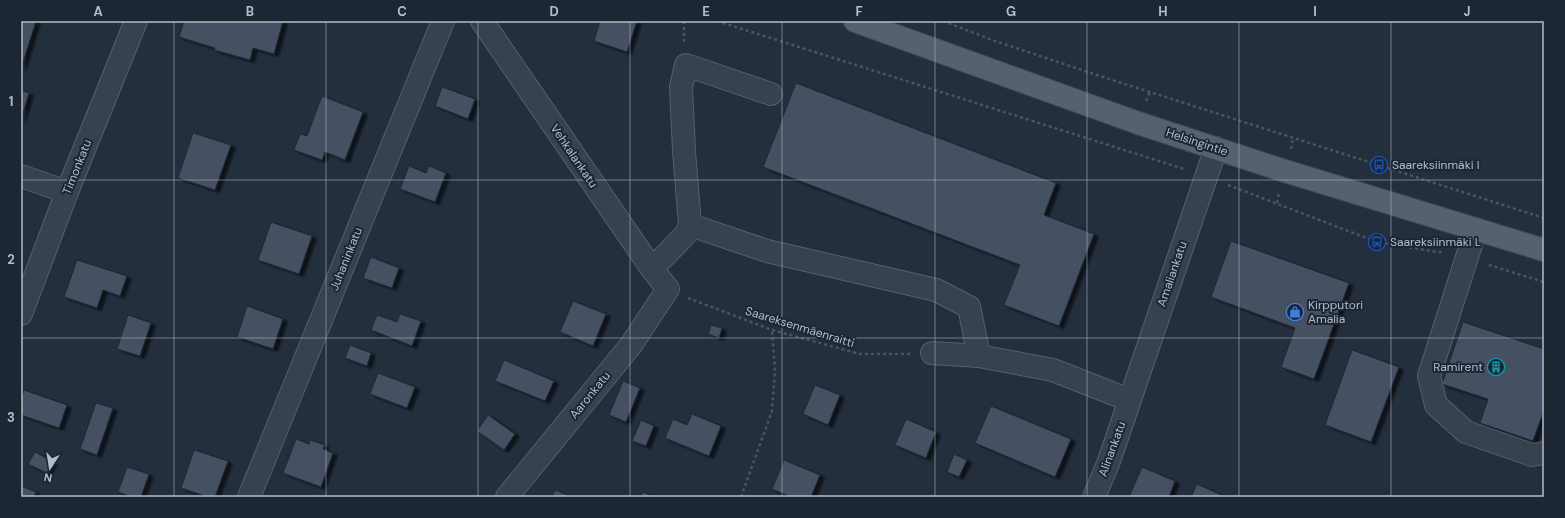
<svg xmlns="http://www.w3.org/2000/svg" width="1565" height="518" font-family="'DM Sans',sans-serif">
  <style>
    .building { fill: #455162; stroke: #1f2835; filter: url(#shadow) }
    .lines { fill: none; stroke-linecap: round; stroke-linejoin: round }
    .minor-casing { stroke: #565f6c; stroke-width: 24 }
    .major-casing { stroke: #414a57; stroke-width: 24 }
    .path { stroke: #44595c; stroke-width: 2.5; stroke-dasharray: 3 3; stroke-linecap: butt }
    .minor { stroke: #38414e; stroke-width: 22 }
    .major { stroke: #56606e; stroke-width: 22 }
    .grid { fill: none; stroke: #b4bcc9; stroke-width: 1; stroke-opacity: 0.55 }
    .labels { text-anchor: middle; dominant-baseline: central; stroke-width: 4; stroke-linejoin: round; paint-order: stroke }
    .street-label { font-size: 12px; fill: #b4bcc9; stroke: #1d2633 }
    .poi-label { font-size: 12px; fill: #b4bcc9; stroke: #1d2633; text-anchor: start }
    .neatline { fill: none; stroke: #b4bcc9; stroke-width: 1.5 }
    .grid-label { font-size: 13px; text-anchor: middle; font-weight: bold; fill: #b4bcc9 }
  </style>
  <defs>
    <filter id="shadow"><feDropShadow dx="4.5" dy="2.5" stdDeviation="1" flood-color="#0009"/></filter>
  </defs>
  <rect width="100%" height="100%" fill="#242f3e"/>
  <!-- building -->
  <g class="building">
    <polygon points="21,21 36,21 21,69"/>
    <polygon points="184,21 283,21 274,54 253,48 250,60 214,50 215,48 179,37"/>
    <polygon points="600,21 637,21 627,52 594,41"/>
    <polygon points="796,83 1056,183 1044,215 1094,234 1059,326 1004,305 1020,265 763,167"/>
    <polygon points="442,87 475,99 468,119 435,106"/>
    <polygon points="21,90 29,93 21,120"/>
    <polygon points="322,96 363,112 345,160 325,152 322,160 294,150 300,134 307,136"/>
    <polygon points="193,133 231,145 215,190 178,178"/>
    <polygon points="409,166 426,173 429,166 446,173 435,202 400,189"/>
    <polygon points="271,222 312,236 299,274 258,260"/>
    <polygon points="1231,241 1349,283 1314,379 1281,367 1295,328 1211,297"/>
    <polygon points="371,257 399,268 392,288 363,278"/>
    <polygon points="77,260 127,276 120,296 103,290 97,308 64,297"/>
    <polygon points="573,301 606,314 593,346 560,332"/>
    <polygon points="247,306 283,319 273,349 237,337"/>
    <polygon points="400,314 421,321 412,346 371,330 377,315 397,322"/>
    <polygon points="128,315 151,323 140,356 117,349"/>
    <polygon points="1463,322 1544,349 1544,410 1533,441 1480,423 1488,399 1442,384"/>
    <polygon points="711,325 722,328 719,338 708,334"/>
    <polygon points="350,345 371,353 367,366 345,358"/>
    <polygon points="1352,350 1399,367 1371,442 1325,425"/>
    <polygon points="504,360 554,381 545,401 495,381"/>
    <polygon points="378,373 415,387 407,408 370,394"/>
    <polygon points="623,381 640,388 626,422 609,415"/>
    <polygon points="815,385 840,395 828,425 803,414"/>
    <polygon points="24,390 67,405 59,428 21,415 21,399"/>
    <polygon points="96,403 113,408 97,455 80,449"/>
    <polygon points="991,406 1071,439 1055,477 975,443"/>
    <polygon points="692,414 721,426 709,456 665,438 673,419 687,425"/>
    <polygon points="488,415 515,434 504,450 477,431"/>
    <polygon points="906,419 936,432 926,458 895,445"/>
    <polygon points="641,420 654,426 646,446 632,441"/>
    <polygon points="296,439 309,444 310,440 325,445 323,449 333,453 321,487 283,473"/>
    <polygon points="194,450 228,461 215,497 208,497 181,488"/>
    <polygon points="35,452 53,462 47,473 28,464"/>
    <polygon points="954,454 967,460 959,477 947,472"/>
    <polygon points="784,460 820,475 811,497 791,497 772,489"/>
    <polygon points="127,467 149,474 141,497 132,497 118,492"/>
    <polygon points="1142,467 1175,481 1169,497 1129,497"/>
    <polygon points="1197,484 1226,497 1191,497"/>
    <polygon points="21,486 36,492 34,497 21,497"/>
    <polygon points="555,490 572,497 552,497"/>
    <polygon points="643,492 654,497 641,497"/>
  </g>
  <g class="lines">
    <defs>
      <g id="minor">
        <polyline points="482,21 652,269 668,289 631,345 507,497"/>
        <polyline points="21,176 67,192"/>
        <polyline points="690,225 767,251 936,290 969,307 979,356"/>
        <polyline points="1476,229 1429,376 1436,405 1466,432 1532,455 1544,453"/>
        <polyline points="652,269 686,234 690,225 684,151 681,87 686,65 771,94"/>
        <polyline points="21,314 67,192 136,21"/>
        <polyline points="932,353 979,356 1053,370 1129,400"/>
        <polyline points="249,497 443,21"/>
        <polyline points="1094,497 1109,461 1216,148"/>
      </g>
      <polyline id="major" points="855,21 1138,123 1285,171 1544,250"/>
    </defs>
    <!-- minor casing -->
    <use href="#minor" class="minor-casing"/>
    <!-- major casing -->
    <use href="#major" class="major-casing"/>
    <!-- path -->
    <g class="path">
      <polyline points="717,21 1184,169"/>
      <polyline points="943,21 995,41 1106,78 1544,218"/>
      <polyline points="684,42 684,21"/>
      <polyline points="1146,101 1150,92"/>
      <polyline points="1291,149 1293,139"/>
      <polyline points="1228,185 1377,242 1444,253"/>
      <polyline points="1277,203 1279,192"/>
      <polyline points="1489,265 1544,282"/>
      <polyline points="688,298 772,330 860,354 910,354"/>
      <polyline points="741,497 772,411 775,371 772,330"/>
    </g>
    <!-- minor -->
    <use href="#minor" class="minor"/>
    <!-- major -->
    <use href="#major" class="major"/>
  </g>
  <!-- grid -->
  <path class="grid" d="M174,21V497M326,21V497M478,21V497M630,21V497M782,21V497M935,21V497M1087,21V497M1239,21V497M1391,21V497M21,180H1544M21,338H1544"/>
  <!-- icons -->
  <defs>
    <symbol id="bus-ring" viewBox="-11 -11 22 22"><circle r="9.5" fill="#1d2633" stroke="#1a4fb4" stroke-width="1.5"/><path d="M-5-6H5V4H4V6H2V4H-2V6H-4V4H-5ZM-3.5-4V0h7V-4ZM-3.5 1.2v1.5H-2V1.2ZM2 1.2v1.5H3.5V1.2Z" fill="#1a4fb4"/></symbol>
    <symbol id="shop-ring" viewBox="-11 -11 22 22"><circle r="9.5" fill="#1d2633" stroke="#3f7fe0" stroke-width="1.5"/><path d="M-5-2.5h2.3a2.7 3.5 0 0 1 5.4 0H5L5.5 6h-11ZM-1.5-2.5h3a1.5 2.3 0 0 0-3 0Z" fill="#3f7fe0"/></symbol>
    <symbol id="building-ring" viewBox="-11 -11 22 22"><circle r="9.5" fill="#1d2633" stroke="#0f9aa8" stroke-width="1.5"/><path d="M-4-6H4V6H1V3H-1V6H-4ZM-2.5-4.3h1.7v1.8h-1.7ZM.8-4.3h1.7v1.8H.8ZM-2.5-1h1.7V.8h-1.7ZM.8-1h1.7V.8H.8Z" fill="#0f9aa8"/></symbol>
  </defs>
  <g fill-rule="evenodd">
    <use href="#bus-ring" x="1369" y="155" width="20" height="20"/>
    <use href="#bus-ring" x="1367" y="232" width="20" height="20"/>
    <use href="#shop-ring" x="1285" y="302" width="20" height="20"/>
    <use href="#building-ring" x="1486" y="357" width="20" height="20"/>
  </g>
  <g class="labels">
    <!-- street labels -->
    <g class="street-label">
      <text transform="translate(1197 142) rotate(18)">Helsingintie</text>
      <text transform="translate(574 156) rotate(56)">Vehkalankatu</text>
      <text transform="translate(77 167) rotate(-68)">Timonkatu</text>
      <text transform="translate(346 259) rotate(-68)">Juhaninkatu</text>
      <text transform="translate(1172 274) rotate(-71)">Amaliankatu</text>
      <text transform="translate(800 327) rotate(17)">Saareksenmäenraitti</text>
      <text transform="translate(590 395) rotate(-51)">Aaronkatu</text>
      <text transform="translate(1112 449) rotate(-70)">Alinankatu</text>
    </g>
    <!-- poi labels -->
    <g class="poi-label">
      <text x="1392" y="165">Saareksiinmäki I</text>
      <text x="1390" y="242">Saareksiinmäki L</text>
      <text x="1308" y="305">Kirpputori<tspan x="1308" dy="14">Amalia</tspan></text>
      <text x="1483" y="367" text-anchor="end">Ramirent</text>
    </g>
  </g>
  <!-- border -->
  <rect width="1565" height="518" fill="none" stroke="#1d2633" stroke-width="44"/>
  <!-- north arrow -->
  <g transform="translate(50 468) rotate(192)" stroke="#1d2633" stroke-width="3" paint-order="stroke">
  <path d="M0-3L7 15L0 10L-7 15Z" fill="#b4bcc9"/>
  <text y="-6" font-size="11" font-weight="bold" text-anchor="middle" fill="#b4bcc9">N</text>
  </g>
  <rect x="22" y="22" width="1521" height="474" class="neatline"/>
  <g class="grid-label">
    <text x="98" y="16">A</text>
    <text x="250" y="16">B</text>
    <text x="402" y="16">C</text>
    <text x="554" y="16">D</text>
    <text x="706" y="16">E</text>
    <text x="859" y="16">F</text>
    <text x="1011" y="16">G</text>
    <text x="1163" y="16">H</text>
    <text x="1315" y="16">I</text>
    <text x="1467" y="16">J</text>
    <text x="11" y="106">1</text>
    <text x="11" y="264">2</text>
    <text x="11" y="422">3</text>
  </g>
</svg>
